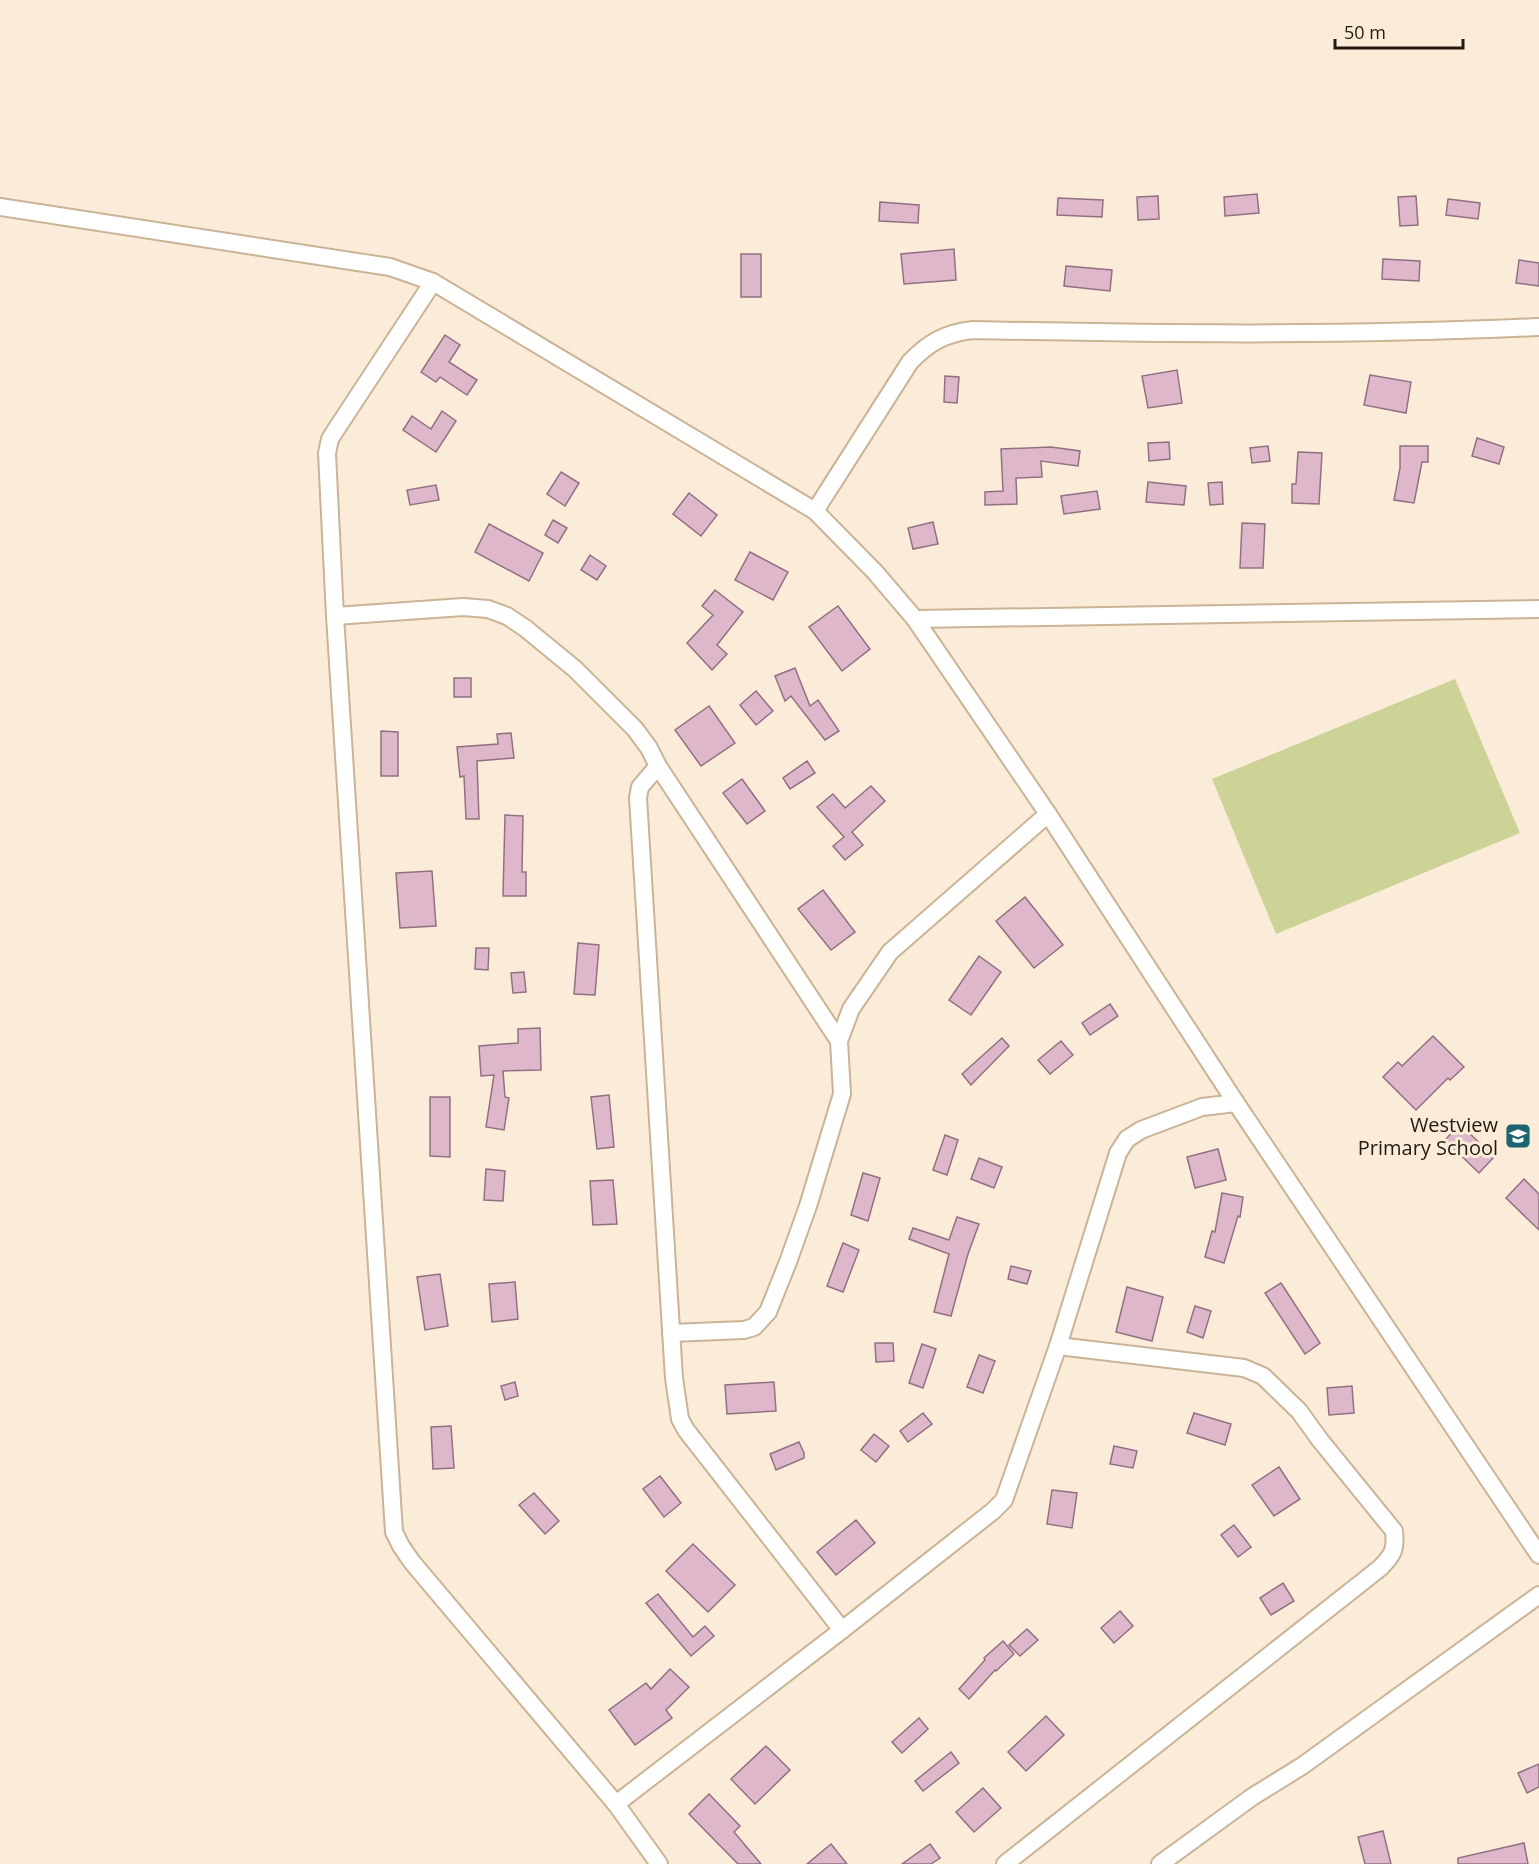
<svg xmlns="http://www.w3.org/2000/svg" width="1539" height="1864" font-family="'Open Sans',sans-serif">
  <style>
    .green { fill: #cdd296 }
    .building { fill: #deb8ca; stroke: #927081; stroke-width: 1.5 }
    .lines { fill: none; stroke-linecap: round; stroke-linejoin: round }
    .minor-casing { stroke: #cbb395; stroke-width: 20 }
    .minor { stroke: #fff; stroke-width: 16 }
    .labels { text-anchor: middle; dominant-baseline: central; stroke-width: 6; stroke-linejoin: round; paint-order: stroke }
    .poi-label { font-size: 20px; fill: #231a0f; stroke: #fbecda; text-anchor: end }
  </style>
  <rect width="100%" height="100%" fill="#fbecda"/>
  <!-- green -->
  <polygon class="green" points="1455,679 1520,833 1276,934 1212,779"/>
  <!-- building -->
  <g class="building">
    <polygon points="1257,194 1259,213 1225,216 1224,197"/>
    <polygon points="1158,196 1159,219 1138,220 1137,197"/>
    <polygon points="1416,196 1418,225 1400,226 1398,197"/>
    <polygon points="1058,198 1103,200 1102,217 1057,215"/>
    <polygon points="1448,199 1480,203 1478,219 1446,215"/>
    <polygon points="880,202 919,205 918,223 879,221"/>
    <polygon points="954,249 956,280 904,284 901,254"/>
    <rect x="741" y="254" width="20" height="43"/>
    <polygon points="1383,259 1420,261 1419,281 1382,279"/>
    <polygon points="1519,260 1539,263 1539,286 1516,283"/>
    <polygon points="1066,266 1112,270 1110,291 1064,286"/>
    <polygon points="445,335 460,345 449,362 477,380 467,395 440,377 436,382 421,372"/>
    <polygon points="1177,370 1182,403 1148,408 1142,376"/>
    <polygon points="1370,375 1411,382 1406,413 1364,405"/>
    <polygon points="945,376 959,377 957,403 944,402"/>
    <polygon points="442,411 456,421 436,452 403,430 412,416 431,429"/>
    <polygon points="1477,438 1504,447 1499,464 1472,456"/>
    <polygon points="1169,442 1170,459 1149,461 1148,443"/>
    <polygon points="1268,446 1270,461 1252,463 1250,448"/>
    <polygon points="1400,446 1428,446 1428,462 1422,462 1414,503 1394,500 1400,468"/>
    <polygon points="1051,447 1080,451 1078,466 1041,461 1042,477 1016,478 1017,504 985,505 985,492 1003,491 1001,449"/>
    <polygon points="1298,452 1322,453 1319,504 1292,503 1292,484 1296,484"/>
    <polygon points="561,472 579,483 565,506 547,494"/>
    <polygon points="1148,482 1186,486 1184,505 1146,502"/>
    <polygon points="1222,482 1223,504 1210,505 1208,483"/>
    <polygon points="436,485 439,500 410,505 407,490"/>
    <polygon points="1097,491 1100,509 1064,514 1061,496"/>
    <polygon points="689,493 717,515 701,536 673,514"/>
    <polygon points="553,520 567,528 558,543 545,535"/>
    <polygon points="933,522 938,544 913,549 908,528"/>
    <polygon points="1242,523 1265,524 1263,568 1240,568"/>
    <polygon points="489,524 543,553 529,581 475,552"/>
    <polygon points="750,552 788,572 773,600 735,580"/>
    <polygon points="590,555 606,566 597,580 581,570"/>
    <polygon points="715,590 743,612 717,645 727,654 712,670 687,643 713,615 702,606"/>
    <polygon points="838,606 870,649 842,671 809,627"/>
    <polygon points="795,668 810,706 818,700 839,731 825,740 791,696 785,701 775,676"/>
    <rect x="454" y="678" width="17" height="19"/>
    <polygon points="756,691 773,711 756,725 740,705"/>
    <polygon points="709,706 735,743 701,766 675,730"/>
    <polygon points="381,731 398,732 398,776 381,776"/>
    <polygon points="511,733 514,758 477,761 479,819 466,819 464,776 460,777 457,747 498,744 497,734"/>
    <polygon points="807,761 815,773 790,789 783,778"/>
    <polygon points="742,779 765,811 747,824 723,793"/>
    <polygon points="871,786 885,801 852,832 863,845 845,860 833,846 844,837 817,807 833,794 845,808"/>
    <polygon points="505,815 523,816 522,872 526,872 526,896 503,896"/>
    <polygon points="432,871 436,926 400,928 396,873"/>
    <polygon points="823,890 855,932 831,950 798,909"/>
    <polygon points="1025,897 1063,945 1034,968 996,921"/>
    <polygon points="578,943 599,945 595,995 574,994"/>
    <polygon points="476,948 489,948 488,970 475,969"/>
    <polygon points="979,956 1001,972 971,1015 949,1000"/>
    <polygon points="524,972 526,992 513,993 511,973"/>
    <polygon points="1110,1004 1118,1016 1090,1035 1082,1023"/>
    <polygon points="540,1028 541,1070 503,1071 505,1097 509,1098 504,1130 486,1127 494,1075 481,1076 479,1046 518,1043 518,1029"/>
    <polygon points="1433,1036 1464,1067 1450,1080 1448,1078 1416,1110 1383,1077 1398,1062 1402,1066"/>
    <polygon points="1002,1038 1009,1046 971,1085 962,1074"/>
    <polygon points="1061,1041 1073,1055 1050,1074 1038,1060"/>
    <polygon points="609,1095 614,1147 597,1149 591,1097"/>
    <polygon points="430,1097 450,1097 450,1157 430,1156"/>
    <polygon points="1460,1124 1494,1157 1479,1173 1445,1140"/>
    <polygon points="945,1135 958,1140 947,1175 933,1170"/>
    <polygon points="1218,1149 1226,1180 1195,1188 1187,1157"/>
    <polygon points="979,1158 1002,1167 994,1188 971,1179"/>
    <polygon points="486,1169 505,1171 503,1201 484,1200"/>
    <polygon points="863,1173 880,1178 868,1221 851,1215"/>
    <polygon points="1524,1179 1539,1194 1539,1230 1506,1198"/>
    <polygon points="613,1180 617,1224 593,1225 590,1181"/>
    <polygon points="1222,1193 1243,1197 1240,1217 1238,1216 1224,1263 1205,1257 1212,1231 1215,1232"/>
    <polygon points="957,1217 979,1224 968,1254 951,1316 934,1312 949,1254 909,1239 913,1228 949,1240"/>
    <polygon points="843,1243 859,1250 843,1292 827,1286"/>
    <polygon points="1011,1266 1031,1271 1027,1284 1008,1279"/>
    <polygon points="440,1274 448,1326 425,1330 417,1277"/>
    <polygon points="515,1282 518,1319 492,1322 489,1284"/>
    <polygon points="1281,1283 1320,1343 1305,1354 1265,1293"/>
    <polygon points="1127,1287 1163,1297 1152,1341 1116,1332"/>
    <polygon points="1195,1306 1211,1311 1203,1338 1187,1332"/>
    <polygon points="875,1343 893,1343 894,1361 876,1362"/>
    <polygon points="922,1344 936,1349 923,1388 909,1383"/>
    <polygon points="979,1355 995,1361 983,1393 967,1387"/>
    <polygon points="515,1382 518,1396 505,1400 501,1386"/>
    <polygon points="774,1382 776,1411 727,1414 725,1385"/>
    <polygon points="1352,1386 1354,1413 1329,1415 1327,1388"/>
    <polygon points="923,1413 932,1424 908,1442 900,1431"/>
    <polygon points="1194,1413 1231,1424 1225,1445 1187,1433"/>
    <polygon points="451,1426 454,1468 433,1469 431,1427"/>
    <polygon points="874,1434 889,1446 876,1462 861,1450"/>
    <polygon points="799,1442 804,1453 804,1458 776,1470 770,1454"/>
    <polygon points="1114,1446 1137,1451 1133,1468 1110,1464"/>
    <polygon points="1279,1467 1300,1499 1274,1516 1252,1485"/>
    <polygon points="660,1476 681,1503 664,1517 643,1489"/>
    <polygon points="1052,1490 1077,1493 1072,1528 1047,1524"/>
    <polygon points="534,1493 559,1521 545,1534 519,1505"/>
    <polygon points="856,1520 875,1543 836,1575 817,1552"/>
    <polygon points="1234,1525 1251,1547 1238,1557 1221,1535"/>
    <polygon points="693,1544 735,1585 708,1612 666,1571"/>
    <polygon points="1283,1583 1294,1601 1271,1615 1260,1598"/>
    <polygon points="658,1594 693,1637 705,1626 714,1636 691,1656 646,1603"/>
    <polygon points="1120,1611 1133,1626 1114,1643 1101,1628"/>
    <polygon points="1027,1629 1038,1640 1020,1656 1009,1645"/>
    <polygon points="1003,1641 1014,1654 996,1671 995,1670 969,1699 959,1689 985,1660 984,1658"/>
    <polygon points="670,1669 689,1687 666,1710 672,1718 635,1745 609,1710 646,1683 651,1689"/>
    <polygon points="1046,1716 1064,1735 1026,1771 1008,1752"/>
    <polygon points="919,1718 928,1729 902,1753 892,1742"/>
    <polygon points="766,1746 790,1770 755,1804 731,1779"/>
    <polygon points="951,1752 959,1763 923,1791 915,1781"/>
    <polygon points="1539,1764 1539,1787 1527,1793 1518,1773"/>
    <polygon points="983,1788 1001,1808 974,1832 956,1812"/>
    <polygon points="709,1794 740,1826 734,1832 761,1864 738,1864 689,1814"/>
    <polygon points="1383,1831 1391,1864 1365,1864 1358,1837"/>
    <polygon points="1524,1843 1528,1864 1458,1864 1458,1858"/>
    <polygon points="831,1844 847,1864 807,1864"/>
    <polygon points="930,1844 940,1858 931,1864 902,1864"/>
  </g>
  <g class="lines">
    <defs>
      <g id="minor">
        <polyline points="0,207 390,267 433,282 815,511 875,572 915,619 1048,814 1236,1103 1539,1555"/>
        <polyline points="433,282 337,428 330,439 327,453 335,616 394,1532 401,1546 412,1562 616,1804 659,1864"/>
        <path d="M815,511L910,362C929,342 946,333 973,330C1162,334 1350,336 1539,327"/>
        <polyline points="335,616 463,607 488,609 507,616 525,628 575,669 635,729 649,748 658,766 839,1041 842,1094 808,1206 788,1262 768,1312 754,1327 744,1330 671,1333"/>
        <polyline points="915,619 1539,609"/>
        <polyline points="658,766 640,787 638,798 674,1378 680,1419 686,1430 842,1630"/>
        <polyline points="839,1041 851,1009 890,952 1048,814"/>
        <polyline points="616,1804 842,1630 993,1511 1004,1500 1058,1346 1118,1153 1127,1139 1141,1130 1202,1107 1236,1103"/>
        <path d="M1005,1864L1380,1568C1393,1555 1396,1550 1394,1531L1320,1440L1299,1411L1263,1376L1244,1368L1058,1346"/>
        <polyline points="1160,1864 1252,1797 1302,1766 1539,1595"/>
      </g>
    </defs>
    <!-- minor casing -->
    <use href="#minor" class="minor-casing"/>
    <!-- minor -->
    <use href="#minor" class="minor"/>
  </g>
  <!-- icons -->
  <defs>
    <symbol id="school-square" viewBox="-11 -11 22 22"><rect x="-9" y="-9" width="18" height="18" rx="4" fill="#1a6570" stroke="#fbecda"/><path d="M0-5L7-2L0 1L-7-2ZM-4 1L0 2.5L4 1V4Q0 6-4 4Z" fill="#fff"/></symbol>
  </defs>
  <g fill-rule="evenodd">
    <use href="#school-square" x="1503" y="1121" width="30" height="30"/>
  </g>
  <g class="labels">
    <!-- poi labels -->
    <g class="poi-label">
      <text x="1498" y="1124">Westview<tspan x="1498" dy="23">Primary School</tspan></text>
    </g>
  </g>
  <!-- scale -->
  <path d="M1335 39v9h128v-9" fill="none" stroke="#231a0f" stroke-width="3"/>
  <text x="1344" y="39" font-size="18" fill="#231a0f" stroke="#fbecda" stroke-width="4.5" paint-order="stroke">50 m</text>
</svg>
